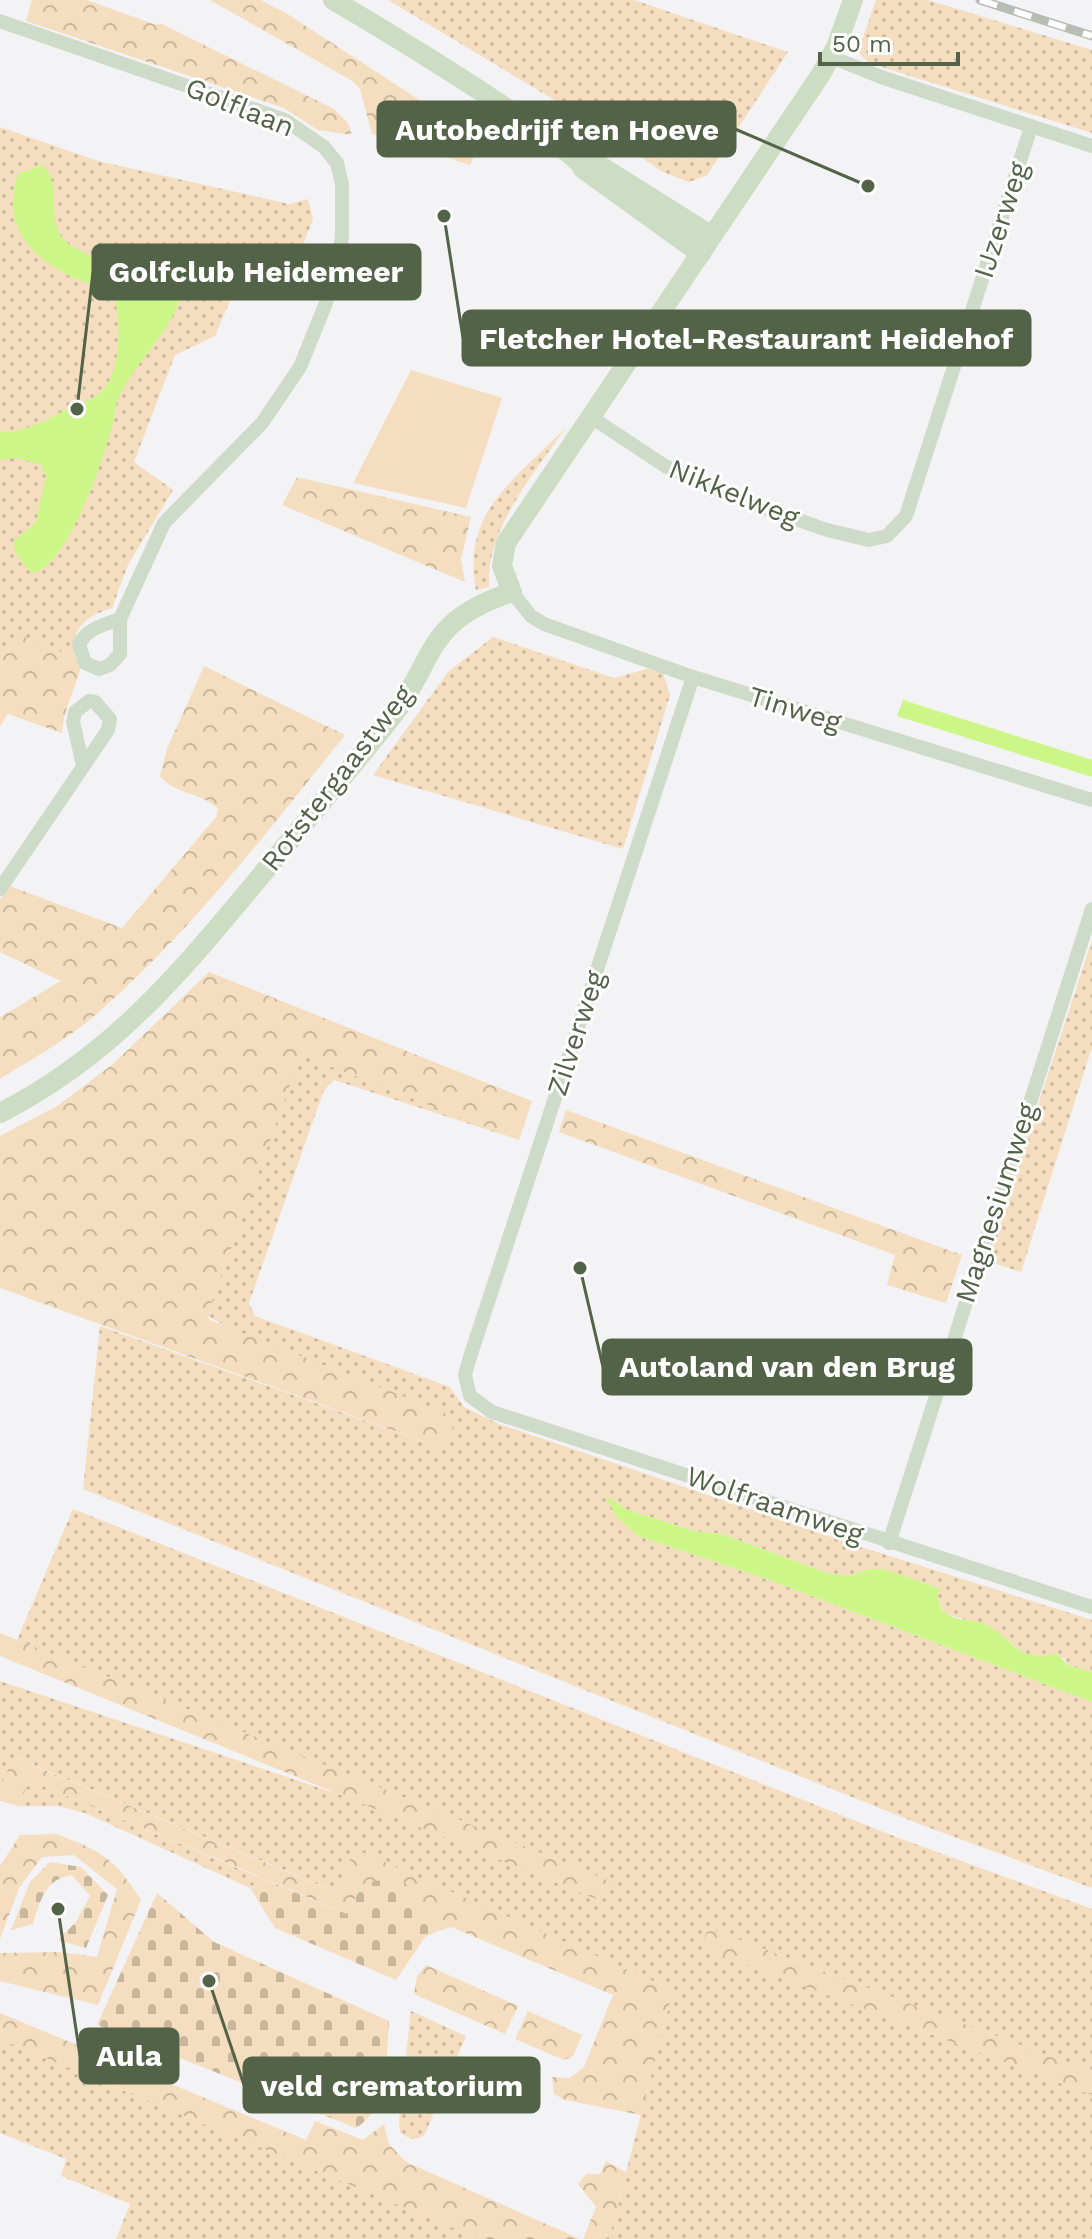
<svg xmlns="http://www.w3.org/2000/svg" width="1092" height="2239" font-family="'Work Sans',sans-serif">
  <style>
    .grass { fill: url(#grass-dots) }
    .forest { fill: url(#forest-crowns) }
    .cemetery { fill: url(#cemetery-stones) }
    .pitch { fill: #f5ddbf }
    .water { fill: #cdf688 }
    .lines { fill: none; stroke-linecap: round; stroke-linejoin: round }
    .street { stroke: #cfdbc9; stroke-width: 14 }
    .secondary { stroke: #ccddc4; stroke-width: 20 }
    .rail-casing { stroke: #b6beb4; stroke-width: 9 }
    .rail { stroke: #fff; stroke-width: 6; stroke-dasharray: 18; stroke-linecap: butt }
    .labels { text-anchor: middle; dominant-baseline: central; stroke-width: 6; stroke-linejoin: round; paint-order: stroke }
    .street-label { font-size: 28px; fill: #526348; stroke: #fff }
    .leader { fill: none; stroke: #526348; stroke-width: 3 }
    .callout-dot { fill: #526348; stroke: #fff; stroke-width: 3 }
    .callout { fill: #526348; stroke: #526348; stroke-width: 3 }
    .callout-label { font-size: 30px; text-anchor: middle; font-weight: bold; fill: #fff }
  </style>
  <defs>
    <pattern id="grass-dots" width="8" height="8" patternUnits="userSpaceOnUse" patternTransform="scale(2)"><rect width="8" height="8" fill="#f5ddbf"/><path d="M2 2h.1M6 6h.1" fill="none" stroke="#c9b79d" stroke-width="1.8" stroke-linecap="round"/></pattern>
    <pattern id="forest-crowns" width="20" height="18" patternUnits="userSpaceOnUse" patternTransform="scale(2)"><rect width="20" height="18" fill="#f5ddbf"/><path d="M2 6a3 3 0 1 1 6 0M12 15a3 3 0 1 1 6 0" fill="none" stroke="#c9b79d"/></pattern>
    <pattern id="cemetery-stones" width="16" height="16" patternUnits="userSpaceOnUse" patternTransform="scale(2)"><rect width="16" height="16" fill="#f5ddbf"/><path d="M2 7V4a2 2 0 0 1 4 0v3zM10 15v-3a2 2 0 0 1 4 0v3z" fill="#c9b79d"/></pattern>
  </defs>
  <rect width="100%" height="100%" fill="#f3f3f5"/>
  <!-- grass -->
  <g class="grass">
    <polygon points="388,0 634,0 788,52 707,175 689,182 663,172 561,104"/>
    <polygon points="876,0 928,0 1092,50 1092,133 869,63 858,52"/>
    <path d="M0,127L98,161L289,204L308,199L313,219L301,250L243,270L215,336L175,355L134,462L173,490L128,565L112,608C88,615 66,631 76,658L19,635L0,662Z"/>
    <path d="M566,427C535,473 485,529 489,587L476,590C461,510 517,479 566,427Z"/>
    <polygon points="493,637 614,678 647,669 663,673 670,695 623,849 373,775 448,672"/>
    <polygon points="1092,940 1092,1047 1021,1272 987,1261"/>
    <polygon points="301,1054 519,1140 334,1080 324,1090 249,1303 255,1316 450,1387 464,1407 499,1424 855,1545 1092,1620 1092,1672 1068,1665 1064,1658 1028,1656 990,1627 946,1614 938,1602 938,1587 869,1569 849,1576 827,1573 722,1534 694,1531 628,1510 607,1497 638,1536 769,1580 1092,1702 1092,1888 922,1825 83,1489 100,1326 441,1448 206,1315"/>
    <polygon points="73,1509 896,1837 1092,1909 1092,2072 713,1930 702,1943 706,1949 1092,2095 1092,2239 609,2239 673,1990 355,1850 336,1892 14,1757 3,1782 0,1780 0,1681 356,1800 601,1901 616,1884 17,1640"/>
    <polygon points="29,1780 261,1878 250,1888 85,1813 58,1806 19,1806"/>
    <path d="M411,2011L466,2036L425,2134C415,2142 409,2139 400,2132L399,2121Z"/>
    <polygon points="0,2039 480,2239 116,2239 130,2204 61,2176 66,2159 0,2133"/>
  </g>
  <!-- forest -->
  <g class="forest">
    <polygon points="32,0 87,0 156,25 160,23 334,109 348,123 352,135 318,130 284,108 26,21"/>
    <polygon points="210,0 261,0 289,15 481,140 470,165 372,134 360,89 354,82"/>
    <polygon points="297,477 471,517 461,559 465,582 282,505"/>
    <path d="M19,635L76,658L81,667C75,689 63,711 62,733L8,714L0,726V662Z"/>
    <path d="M204,666L345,735C269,830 192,930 101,1010C70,1038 35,1057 0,1079V1017L61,981L0,952V899L10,886L122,928L216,817L218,809C202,792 173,794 160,776L167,749Z"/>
    <polygon points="209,972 532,1101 519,1140 301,1055 207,1315 210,1320 458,1418 442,1448 0,1288 0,1136 57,1106 113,1064"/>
    <polygon points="566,1110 962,1255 946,1303 887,1285 895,1255 559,1132"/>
    <polygon points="0,1633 617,1884 601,1901 0,1656"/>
    <path d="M13,1757L335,1892L355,1849L673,1990L641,2115L565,2100L554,2094L552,2077L570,2078L584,2067L613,1995L451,1927L438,1931L423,1925L403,1881C368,1878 361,1882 348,1914L29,1780L19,1806L0,1801V1780L3,1781Z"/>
    <path d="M56,1834C102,1851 114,1858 141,1900L98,2005L0,1981V1953L59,1952L97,1957L117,1889L74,1855L42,1857L19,1888L0,1939V1866L20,1835Z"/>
    <polygon points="713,1930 1092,2072 1092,2095 706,1949 702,1943 707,1932"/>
    <polygon points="426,1965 518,2006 505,2034 414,1994 417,1976"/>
    <polygon points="528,2011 582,2035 573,2056 564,2060 515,2039"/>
    <polygon points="0,2013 306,2140 315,2121 363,2140 384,2124 389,2144 406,2162 580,2239 480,2239 0,2039"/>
    <polygon points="606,2161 626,2172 609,2239 583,2239 596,2207 578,2184 586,2174 600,2174"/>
  </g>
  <!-- cemetery -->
  <g class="cemetery">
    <path d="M50,1862L81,1867L108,1895L86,1948L58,1940L76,1922L90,1896L72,1875C45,1879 40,1901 33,1924L11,1930L30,1882Z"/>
    <path d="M261,1878L347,1914C362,1883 366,1877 403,1881C426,1904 410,1918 438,1931L425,1937L396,1980L275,1928L250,1888Z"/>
    <path d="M157,1893L214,1942L389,2021C386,2056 390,2108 356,2128L97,2025Z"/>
  </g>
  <!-- pitch -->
  <polygon class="pitch" points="411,370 502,398 466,508 353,483"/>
  <!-- water -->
  <g class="water">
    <path d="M42,165C65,185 44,217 64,240C70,246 79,249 86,254C99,262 116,271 133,269C151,266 158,245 175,244C185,254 185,276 182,291C174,332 132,363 117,402C114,410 115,418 112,426C104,457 67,570 31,573L17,555L13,542L36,522L46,476L41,465L18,458L0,460V432C23,432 43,423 63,411C75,404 92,402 102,391C122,370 121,322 114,296C101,285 89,285 74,278C30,257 0,224 18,174Z"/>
    <polygon points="903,700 1092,760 1092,777 897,716"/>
    <path d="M605,1495L628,1510L694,1531L722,1534L827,1573L849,1576L869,1569H883L939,1588C938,1597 937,1604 944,1611C953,1621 967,1619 979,1622C1012,1632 1014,1666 1056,1653L1068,1665L1092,1672V1702L769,1580L638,1536L616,1516Z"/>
  </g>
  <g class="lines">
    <!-- street -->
    <g class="street">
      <path d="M0,21L285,120L324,147L337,163L342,184V238L326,303L300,367L262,423L164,523L120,619V654L110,665L99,669L85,663L79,644C88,628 103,625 120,619"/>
      <polyline points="831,57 881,77 1092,146"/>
      <polyline points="591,417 665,466 750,503 827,530 869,540 887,536 906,516 1031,127"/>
      <polyline points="512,592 531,616 544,624 693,677 1092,800"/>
      <polyline points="693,677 470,1357 465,1375 470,1396 492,1412 1092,1607"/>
      <polyline points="0,889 108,730 110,719 95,702 89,701 75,712 73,722 83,765"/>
      <polyline points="889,1543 1092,909"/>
    </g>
    <!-- secondary -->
    <g class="secondary">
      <path d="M333,0C371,22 572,143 583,169L701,254"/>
      <polyline points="594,162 712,236"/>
      <path d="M0,1113C112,1056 180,973 259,878C302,826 345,775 387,723C439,659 420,623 512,592L502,566L506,543L821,74L836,47L853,0"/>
    </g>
    <defs>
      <polyline id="rail" points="980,0 1092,36"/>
    </defs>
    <!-- rail casing -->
    <use href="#rail" class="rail-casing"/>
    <!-- rail -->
    <use href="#rail" class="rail"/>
  </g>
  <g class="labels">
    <!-- street labels -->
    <g class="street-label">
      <text transform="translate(240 107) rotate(22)">Golflaan</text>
      <text transform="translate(1001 220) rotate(-72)">IJzerweg</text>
      <text transform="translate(734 493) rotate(22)">Nikkelweg</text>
      <text transform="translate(795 709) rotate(17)">Tinweg</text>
      <text transform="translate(337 778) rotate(-52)">Rotstergaastweg</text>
      <text transform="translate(576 1033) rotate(-72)">Zilverweg</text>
      <text transform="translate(996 1203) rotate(-72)">Magnesiumweg</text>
      <text transform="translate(775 1505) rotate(19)">Wolfraamweg</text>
    </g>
  </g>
  <!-- callouts -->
  <path class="leader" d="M868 186L735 129M77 409L93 272M444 216L463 338M580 1268L603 1367M58 1909L80 2056M209 1981L244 2085"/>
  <g class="callout-dot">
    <circle cx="868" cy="186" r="8"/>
    <circle cx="77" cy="409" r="8"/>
    <circle cx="444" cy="216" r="8"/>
    <circle cx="580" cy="1268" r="8"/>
    <circle cx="58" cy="1909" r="8"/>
    <circle cx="209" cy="1981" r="8"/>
  </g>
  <g class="callout">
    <rect x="378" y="102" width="357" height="54" rx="8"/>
    <rect x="93" y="245" width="327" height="54" rx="8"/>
    <rect x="463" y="311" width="567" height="54" rx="8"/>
    <rect x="603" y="1340" width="368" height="54" rx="8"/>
    <rect x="80" y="2029" width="98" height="54" rx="8"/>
    <rect x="244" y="2058" width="295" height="54" rx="8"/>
  </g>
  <g class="callout-label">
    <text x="557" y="140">Autobedrijf ten Hoeve</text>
    <text x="256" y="282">Golfclub Heidemeer</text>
    <text x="746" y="349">Fletcher Hotel-Restaurant Heidehof</text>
    <text x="787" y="1377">Autoland van den Brug</text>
    <text x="129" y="2066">Aula</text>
    <text x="392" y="2096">veld crematorium</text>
  </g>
  <!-- scale -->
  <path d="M820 52v12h138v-12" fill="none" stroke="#526348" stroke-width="4"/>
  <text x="832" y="52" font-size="24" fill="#526348" stroke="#ffffff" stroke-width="6" paint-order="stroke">50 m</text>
</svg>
